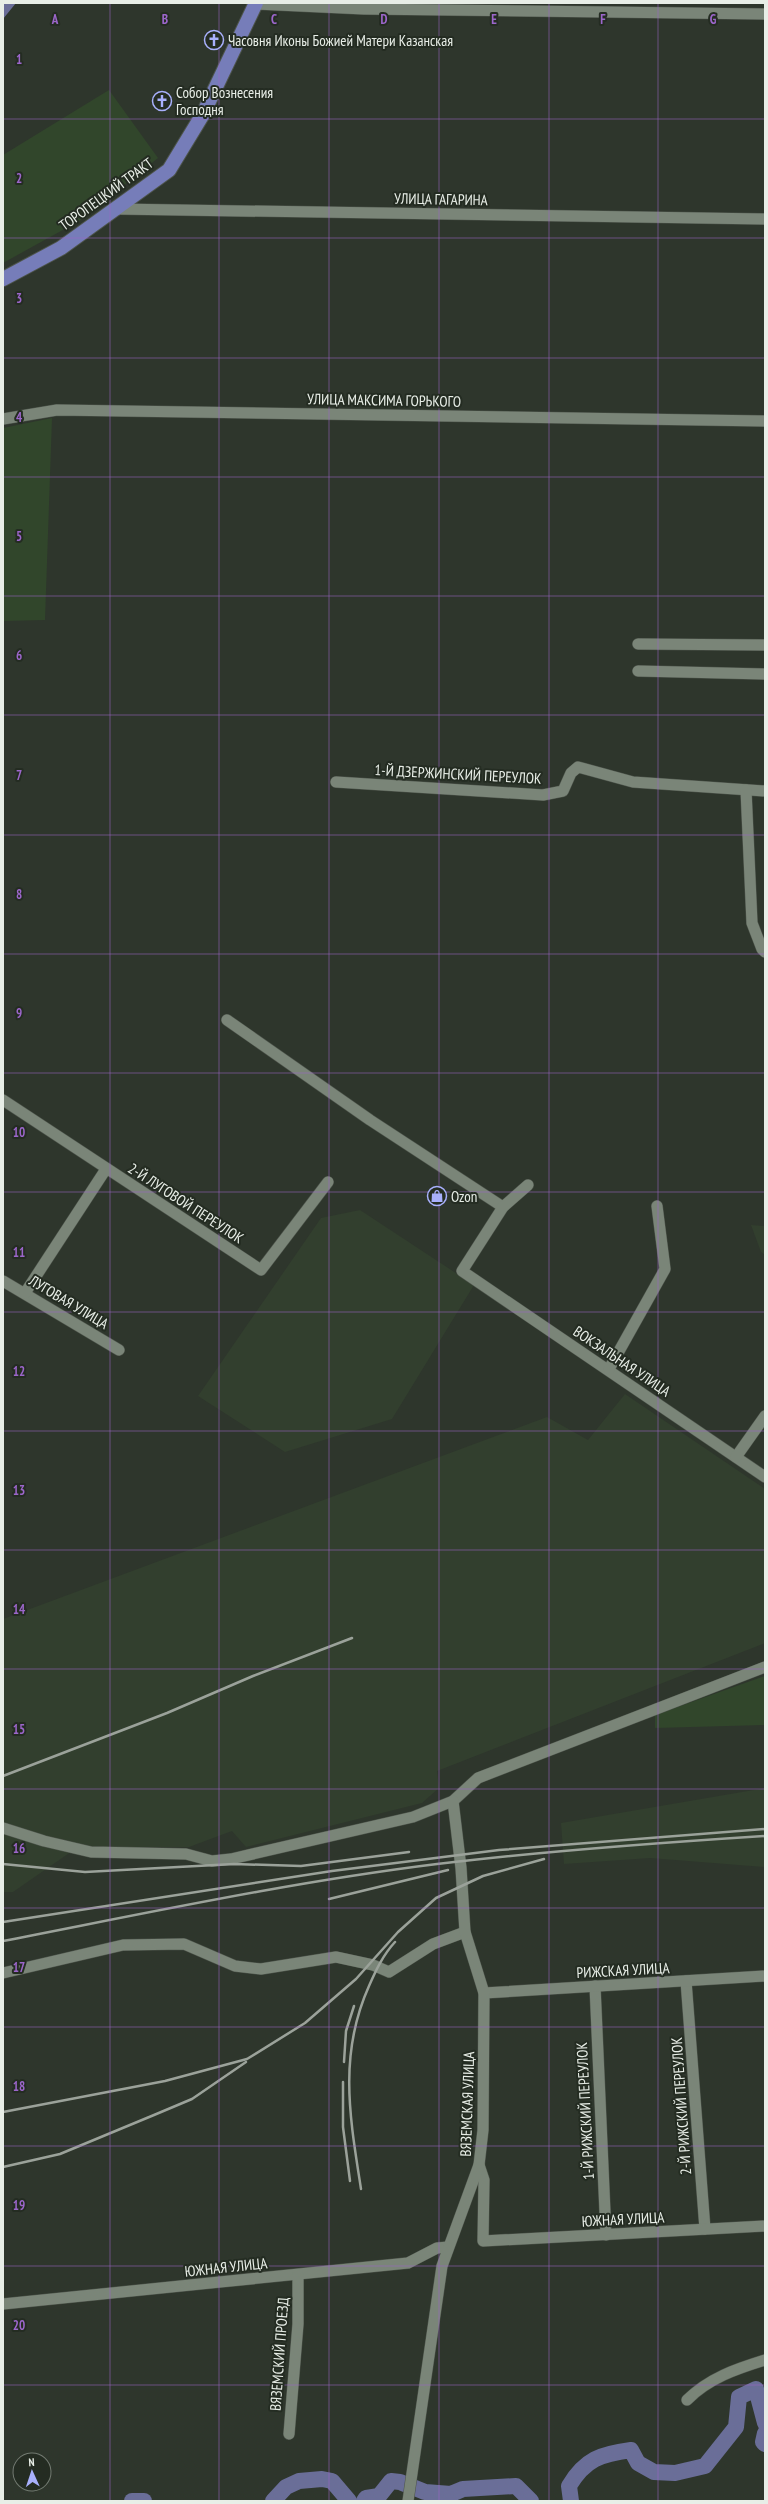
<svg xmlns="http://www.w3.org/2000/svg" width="768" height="2504" font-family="'PT Sans Narrow',sans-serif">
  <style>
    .built { fill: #323f2e }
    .green { fill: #31462b }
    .water { fill: #6a6e98 }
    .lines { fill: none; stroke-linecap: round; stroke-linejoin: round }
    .river { stroke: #6a6e98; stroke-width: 16 }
    .minor-casing { stroke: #4d544b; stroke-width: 12 }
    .major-casing { stroke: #4d544b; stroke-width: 16 }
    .minor { stroke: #7a8578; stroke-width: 11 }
    .major { stroke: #767db9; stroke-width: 14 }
    .rail { stroke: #9ba29a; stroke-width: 2.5 }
    .grid { fill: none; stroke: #9c66cb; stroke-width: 1; stroke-opacity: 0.55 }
    .labels { text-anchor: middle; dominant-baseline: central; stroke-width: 4; stroke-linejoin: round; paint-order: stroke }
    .poi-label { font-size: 15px; fill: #e8eee7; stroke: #242c22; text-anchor: start }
    .street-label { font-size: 15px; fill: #e8eee7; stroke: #242c22 }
    .grid-label { font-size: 13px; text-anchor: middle; font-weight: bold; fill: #9c66cb; stroke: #242c22; stroke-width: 4; stroke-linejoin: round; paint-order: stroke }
  </style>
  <rect width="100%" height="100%" fill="#2e362c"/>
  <!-- built -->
  <g class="built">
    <polygon points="360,1210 474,1285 392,1419 285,1452 198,1396 321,1218"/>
    <polygon points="751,1225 765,1226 765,1255 761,1252"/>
    <polygon points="625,1394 765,1489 765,1643 437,1771 439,1788 422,1803 246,1847 232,1831 189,1847 78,1847 13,1892 3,1892 3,1619 547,1417 588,1440"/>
    <polygon points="765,1788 765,1867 650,1858 564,1864 561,1823"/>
  </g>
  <!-- green -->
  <g class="green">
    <polygon points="109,90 158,158 79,221 3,263 3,155"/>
    <polygon points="52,418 45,620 3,621 3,428"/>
    <polygon points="765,1676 765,1725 655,1728 655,1715"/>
  </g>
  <!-- water -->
  <polygon class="water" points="3,3 16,3 3,19"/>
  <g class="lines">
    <!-- river -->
    <g class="river">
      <polyline points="765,2433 763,2442 765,2444"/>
      <polyline points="132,2501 144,2501"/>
      <polyline points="273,2501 286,2487 299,2481 322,2479 332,2481 349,2501"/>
      <polyline points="364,2501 366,2498 379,2496 391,2481 400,2482 425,2492 451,2494 463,2489 516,2486 531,2501"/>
      <path d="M571,2501L569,2486C585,2459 601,2454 631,2450L638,2463L654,2472L675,2473L705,2466L736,2427L739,2397L756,2389L765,2423"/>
    </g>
    <defs>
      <g id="minor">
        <polyline points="256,4 364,9 765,14"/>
        <polyline points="117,209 765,219"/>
        <polyline points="3,419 57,410 765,421"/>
        <polyline points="638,644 765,645"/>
        <polyline points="638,671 765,674"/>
        <polyline points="336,782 543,795 563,791 571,773 578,767 633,782 765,791"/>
        <polyline points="746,790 752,923 762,949 765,952"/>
        <polyline points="227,1020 370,1120 503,1207"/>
        <polyline points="3,1100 261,1270 328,1182"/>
        <polyline points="528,1185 503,1207 462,1271 765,1477"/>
        <polyline points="3,1281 119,1350"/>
        <polyline points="25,1293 106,1169"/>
        <polyline points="609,1369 665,1269 657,1206"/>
        <polyline points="736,1457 765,1416"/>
        <polyline points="3,1828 44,1841 91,1852 186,1854 212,1861 231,1859 413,1817 453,1801 478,1778 765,1667"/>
        <polyline points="3,1973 123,1945 184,1944 235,1966 261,1969 336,1957 373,1965 389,1972 433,1944 465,1932"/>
        <polyline points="686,1981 705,2229"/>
        <polyline points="595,1986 606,2235"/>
        <polyline points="484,1993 765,1976"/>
        <polyline points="479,2165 484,2180 483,2241 765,2226"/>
        <polyline points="3,2304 408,2263 437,2248 448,2247"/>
        <path d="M687,2400C709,2378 736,2369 765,2360"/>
        <polyline points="289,2434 298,2324 298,2275"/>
        <polyline points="408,2501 442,2266 479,2165 483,2130 484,1993 465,1932 461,1868 453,1801"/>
      </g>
      <polyline id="major" points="3,279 61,248 169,170 203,114 256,3"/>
    </defs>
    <!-- minor casing -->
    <use href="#minor" class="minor-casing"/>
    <!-- major casing -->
    <use href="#major" class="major-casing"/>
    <!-- minor -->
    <use href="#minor" class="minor"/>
    <!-- major -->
    <use href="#major" class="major"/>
    <!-- rail -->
    <g class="rail">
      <polyline points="3,1776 167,1713 253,1676 352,1638"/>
      <polyline points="3,1864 85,1872 234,1864 301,1866 409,1852"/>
      <polyline points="329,1899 448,1870"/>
      <polyline points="3,1922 332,1871 499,1850 765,1829"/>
      <path d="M3,1941C147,1913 291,1882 437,1864C546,1851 656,1843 765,1836"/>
      <polyline points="344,2062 346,2031 354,2006"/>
      <polyline points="343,2082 343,2127 350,2181"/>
      <polyline points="3,2112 165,2081 247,2059 305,2023 356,1979 398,1932 436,1898 483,1876 544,1859"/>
      <polyline points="3,2167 60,2154 154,2115 192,2099 246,2062"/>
      <path d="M361,2189C350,2118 338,2055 369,1986C376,1970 383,1955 395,1942"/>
    </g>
  </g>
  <!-- grid -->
  <path class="grid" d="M110,3V2501M219,3V2501M329,3V2501M439,3V2501M549,3V2501M658,3V2501M3,119H765M3,238H765M3,358H765M3,477H765M3,596H765M3,715H765M3,835H765M3,954H765M3,1073H765M3,1192H765M3,1312H765M3,1431H765M3,1550H765M3,1669H765M3,1789H765M3,1908H765M3,2027H765M3,2146H765M3,2266H765M3,2385H765"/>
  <!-- icons -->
  <defs>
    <symbol id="church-ring" viewBox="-11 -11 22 22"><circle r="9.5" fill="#242c22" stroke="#a8b0fc" stroke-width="1.5"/><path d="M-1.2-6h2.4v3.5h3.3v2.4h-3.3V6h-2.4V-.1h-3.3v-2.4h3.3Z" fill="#a8b0fc"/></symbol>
    <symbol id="shop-ring" viewBox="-11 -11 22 22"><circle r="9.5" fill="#242c22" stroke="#a8b0fc" stroke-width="1.5"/><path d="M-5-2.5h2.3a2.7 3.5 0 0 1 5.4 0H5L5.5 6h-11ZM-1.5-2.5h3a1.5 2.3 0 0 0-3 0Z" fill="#a8b0fc"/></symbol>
  </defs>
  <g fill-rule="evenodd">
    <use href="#church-ring" x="203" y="29" width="22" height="22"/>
    <use href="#church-ring" x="151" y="90" width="22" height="22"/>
    <use href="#shop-ring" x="426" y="1185" width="22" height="22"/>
  </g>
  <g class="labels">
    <!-- poi labels -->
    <g class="poi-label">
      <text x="228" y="40">Часовня Иконы Божией Матери Казанская</text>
      <text x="176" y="92">Собор Вознесения<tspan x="176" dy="17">Господня</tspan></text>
      <text x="451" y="1196">Ozon</text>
    </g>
    <!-- street labels -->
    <g class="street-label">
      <text transform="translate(106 194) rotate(-36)">ТОРОПЕЦКИЙ ТРАКТ</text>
      <text transform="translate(441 199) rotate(1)">УЛИЦА ГАГАРИНА</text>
      <text transform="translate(384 400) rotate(1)">УЛИЦА МАКСИМА ГОРЬКОГО</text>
      <text transform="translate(458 774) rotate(3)">1-Й ДЗЕРЖИНСКИЙ ПЕРЕУЛОК</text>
      <text transform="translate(186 1203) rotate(33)">2-Й ЛУГОВОЙ ПЕРЕУЛОК</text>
      <text transform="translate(69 1302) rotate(31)">ЛУГОВАЯ УЛИЦА</text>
      <text transform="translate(622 1361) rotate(34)">ВОКЗАЛЬНАЯ УЛИЦА</text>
      <text transform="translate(623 1970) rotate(-3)">РИЖСКАЯ УЛИЦА</text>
      <text transform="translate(467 2104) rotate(-88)">ВЯЗЕМСКАЯ УЛИЦА</text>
      <text transform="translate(681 2106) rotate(-94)">2-Й РИЖСКИЙ ПЕРЕУЛОК</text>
      <text transform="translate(585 2111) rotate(-93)">1-Й РИЖСКИЙ ПЕРЕУЛОК</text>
      <text transform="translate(623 2219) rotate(-3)">ЮЖНАЯ УЛИЦА</text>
      <text transform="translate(226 2267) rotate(-6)">ЮЖНАЯ УЛИЦА</text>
      <text transform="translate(279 2354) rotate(-86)">ВЯЗЕМСКИЙ ПРОЕЗД</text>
    </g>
  </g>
  <g class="grid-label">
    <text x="55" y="24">A</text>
    <text x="165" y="24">B</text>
    <text x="274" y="24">C</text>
    <text x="384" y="24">D</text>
    <text x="494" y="24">E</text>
    <text x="603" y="24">F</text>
    <text x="713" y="24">G</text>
    <text x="19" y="64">1</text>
    <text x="19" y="183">2</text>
    <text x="19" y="303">3</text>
    <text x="19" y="422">4</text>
    <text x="19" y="541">5</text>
    <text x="19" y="660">6</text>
    <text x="19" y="780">7</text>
    <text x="19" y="899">8</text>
    <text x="19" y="1018">9</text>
    <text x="19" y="1137">10</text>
    <text x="19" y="1257">11</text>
    <text x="19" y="1376">12</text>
    <text x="19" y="1495">13</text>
    <text x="19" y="1614">14</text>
    <text x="19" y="1734">15</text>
    <text x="19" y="1853">16</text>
    <text x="19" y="1972">17</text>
    <text x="19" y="2091">18</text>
    <text x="19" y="2210">19</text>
    <text x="19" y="2330">20</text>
  </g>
  <!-- border -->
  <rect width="768" height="2504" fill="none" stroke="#e8eee7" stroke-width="8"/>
  <!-- north arrow -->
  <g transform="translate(32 2472) rotate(357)"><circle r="19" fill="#242c22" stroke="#727a71"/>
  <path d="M0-3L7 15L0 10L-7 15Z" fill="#a8b0fc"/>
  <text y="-6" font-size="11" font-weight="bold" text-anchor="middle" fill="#e8eee7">N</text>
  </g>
</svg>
